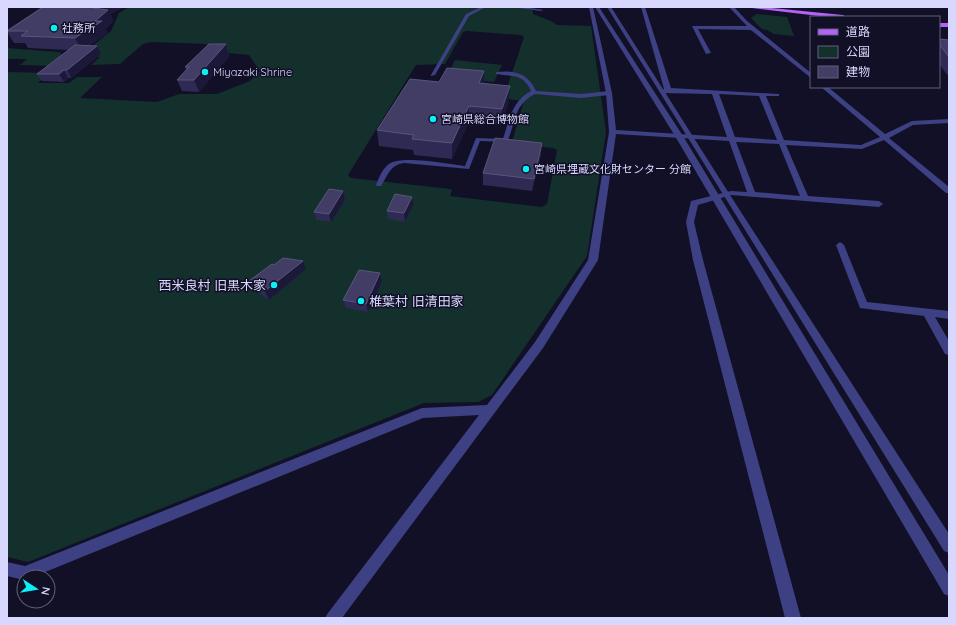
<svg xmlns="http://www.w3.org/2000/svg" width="956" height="625" font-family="Quicksand,'Noto Sans JP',sans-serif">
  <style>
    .green { fill: #13302d; fill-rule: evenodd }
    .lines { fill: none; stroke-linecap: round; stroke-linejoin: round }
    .service { fill: #3d4083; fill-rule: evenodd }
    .minor { fill: #3d4083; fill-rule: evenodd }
    .tertiary { fill: #3d4083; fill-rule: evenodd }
    .primary { fill: #b562f9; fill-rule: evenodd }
    .wall { fill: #2f2a53 }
    .shaded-wall { fill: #1c1839 }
    .building { fill: #413d65; stroke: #59557d }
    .poi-dot { fill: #0af0f6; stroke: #121026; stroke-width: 1.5 }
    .labels { text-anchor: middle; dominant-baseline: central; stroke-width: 3; stroke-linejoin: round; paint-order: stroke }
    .far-poi-label { font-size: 11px; fill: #d8d7fe; stroke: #121026; text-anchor: start }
    .poi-label { font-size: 13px; fill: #d8d7fe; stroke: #121026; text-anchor: end }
  </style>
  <rect width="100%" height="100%" fill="#121026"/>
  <!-- green -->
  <g class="green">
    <path d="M129,7H519L529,9L533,11V14L551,21L557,25L591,26L606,132L587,256L492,395L478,402L424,403L28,562L7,557V74L9,72L49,73L38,83H69L77,77H102L81,97V98L157,102L179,94H217L250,81L260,71L249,55L217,52L206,44L151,42L143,44L120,64L91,65L100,57H79L111,31L119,13ZM467,31L521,35L524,37L504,97L509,99L521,101L523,104L512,142L516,144L553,148L557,150L547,204L542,207L450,196L452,190L450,189L351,178L348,175L416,65L445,64L463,32Z"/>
    <polygon points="757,14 787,17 794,36 774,34 767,30 762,29 751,18"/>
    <polygon points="7,48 57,52 60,52 64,60 57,66 20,65 27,59 7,59"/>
    <polygon points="455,60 502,65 494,82 446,78"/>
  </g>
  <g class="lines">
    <!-- service -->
    <g class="service">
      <polygon points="481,7 486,7 469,16 435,75 431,76 431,75 466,14"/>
      <polygon points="511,7 524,7 543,10 541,11"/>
      <path d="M496,72C514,70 528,73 536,91L581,94L609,91L612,93L609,95L581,98L535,94C513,105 516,123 507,142L480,141L469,169L404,163C390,165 388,175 381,186H377L376,185C379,178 382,169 389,164C401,155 448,164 465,166L476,138L503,139C509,120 512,101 531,91C523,73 513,77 496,74Z"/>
    </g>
    <!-- minor -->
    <g class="minor">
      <path d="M589,7H593L612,93L616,130L727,137L712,94L662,93L659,91L664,89L641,7H645L671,88L779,94V96H766L784,140L861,145L880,137L821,87H828L885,134L912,121L949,119V123L913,125L889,138L949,187V193H946L884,140L862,149L786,145L808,196L879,201L883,204L879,207L731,195L698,205L694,222L703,260L801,618H785L693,260L686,222L691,201L731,191L747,192L729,141L616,134L598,260L543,348L342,618H325L328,613L479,415L423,418L33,577H24V580L7,576V562L25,566L422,408L487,405L535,342L588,260L609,132L606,93ZM719,94L759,96L777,140L735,137ZM736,142L779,144L800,196L755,192Z"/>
      <polygon points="729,7 734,7 747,21 811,73 811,78 751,30 698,29 711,53 706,54 692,26 747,26"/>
      <polygon points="840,242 844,245 867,302 949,311 949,319 935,317 949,341 949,355 945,354 924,316 860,308 836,245"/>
    </g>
    <!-- tertiary -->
    <g class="tertiary">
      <polygon points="595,7 599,7 683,136 949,575 949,596 944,594 675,136"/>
      <polygon points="607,7 611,7 730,195 949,534 949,553 944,551"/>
    </g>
    <!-- primary -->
    <g class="primary">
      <polygon points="744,7 761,7 843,15 846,17 828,17"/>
      <rect x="939" y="23" width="10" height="4"/>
    </g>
  </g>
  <!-- wall -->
  <g class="wall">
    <polygon points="43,7 124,7 110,14 113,21 105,29 108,33 88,46 97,46 101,54 71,78 68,78 64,82 42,81 37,74 69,50 28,48 25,43 14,43 7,32 7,30"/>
    <polygon points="939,39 949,40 949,77 939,64"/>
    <polygon points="226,44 229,56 199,92 182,91 177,80 186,70 185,67"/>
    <polygon points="484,71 484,84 509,101 501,125 469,121 452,159 414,155 413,150 379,146 377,130 439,82"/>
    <polygon points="541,155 532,191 483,185 483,173"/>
    <polygon points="343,191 345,200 331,222 317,220 314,212"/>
    <polygon points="413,205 405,222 388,219 387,211"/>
    <polygon points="306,269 269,300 253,289 249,281"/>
    <polygon points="380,273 382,281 368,312 346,308 343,300"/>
  </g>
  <!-- shaded-wall -->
  <g class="shaded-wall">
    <polygon points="96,7 124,7 110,14 113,21 105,29 108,33 81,50 75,38 93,8"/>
    <polygon points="226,44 229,56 199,92 194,80"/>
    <polygon points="97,46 101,54 71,78 67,70"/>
    <polygon points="64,70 68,78 64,82 59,74"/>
    <polygon points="484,71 484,86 479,83"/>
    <polygon points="510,86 509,101 501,125 502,109"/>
    <polygon points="469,106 469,121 452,159 452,143"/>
    <polygon points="542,143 541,155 532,191 534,179"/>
    <polygon points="343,191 345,200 331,222 329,214"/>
    <polygon points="412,197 413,205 405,222 404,213"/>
    <polygon points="303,261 306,269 269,300 265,291"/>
    <polygon points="380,273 382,281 368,312 366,304"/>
  </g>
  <!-- building -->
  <g class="building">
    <polygon points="43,7 96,7 93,8 108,10 95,21 102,21 75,38 21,36 28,31 7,31"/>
    <polygon points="939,39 949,40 949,57 939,44"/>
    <polygon points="209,44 226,44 194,80 177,80 189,67 185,67"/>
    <polygon points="75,45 97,46 67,70 64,70 59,74 37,74"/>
    <polygon points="447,68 484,71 479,83 510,86 502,109 469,106 452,143 412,139 414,135 377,130 410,79 439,82"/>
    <polygon points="495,138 542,143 534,179 483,173"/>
    <polygon points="329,189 343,191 329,214 314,212"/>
    <polygon points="395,194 412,197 404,213 387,211"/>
    <polygon points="283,258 303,261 265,291 249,281 272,264 274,265"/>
    <polygon points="359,270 380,273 366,304 343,300"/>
  </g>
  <!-- markers -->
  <g class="poi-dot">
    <circle cx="54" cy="28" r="4"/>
    <circle cx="205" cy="72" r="4"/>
    <circle cx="433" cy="119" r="4"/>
    <circle cx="526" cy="169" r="4"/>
    <circle cx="274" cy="285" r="4"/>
    <circle cx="361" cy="301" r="4"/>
  </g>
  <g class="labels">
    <!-- far-poi labels -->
    <g class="far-poi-label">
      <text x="62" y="28">社務所</text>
      <text x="213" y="72">Miyazaki Shrine</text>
      <text x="441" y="119">宮崎県総合博物館</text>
      <text x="534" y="169">宮崎県埋蔵文化財センター 分館</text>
    </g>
    <!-- poi labels -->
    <g class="poi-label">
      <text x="266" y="285">西米良村 旧黒木家</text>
      <text x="369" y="301" text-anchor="start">椎葉村 旧清田家</text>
    </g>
  </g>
  <!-- border -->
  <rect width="956" height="625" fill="none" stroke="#d8d7fe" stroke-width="16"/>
  <!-- legend -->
  <rect x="810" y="16" width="130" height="72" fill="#121026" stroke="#61607c"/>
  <rect x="818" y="29" width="20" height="6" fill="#b562f9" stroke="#61607c"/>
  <text x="846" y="36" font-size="12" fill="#d8d7fe">道路</text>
  <rect x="818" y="46" width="20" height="12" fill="#13302d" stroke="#61607c"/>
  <text x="846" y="56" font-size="12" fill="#d8d7fe">公園</text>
  <rect x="818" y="66" width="20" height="12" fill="#413d65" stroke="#61607c"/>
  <text x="846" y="76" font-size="12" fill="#d8d7fe">建物</text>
  <!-- north arrow -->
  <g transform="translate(36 589) rotate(102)"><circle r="19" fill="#121026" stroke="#61607c"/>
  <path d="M0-3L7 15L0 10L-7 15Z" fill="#0af0f6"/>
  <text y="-6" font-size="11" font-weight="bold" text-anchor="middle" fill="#d8d7fe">N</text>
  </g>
</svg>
